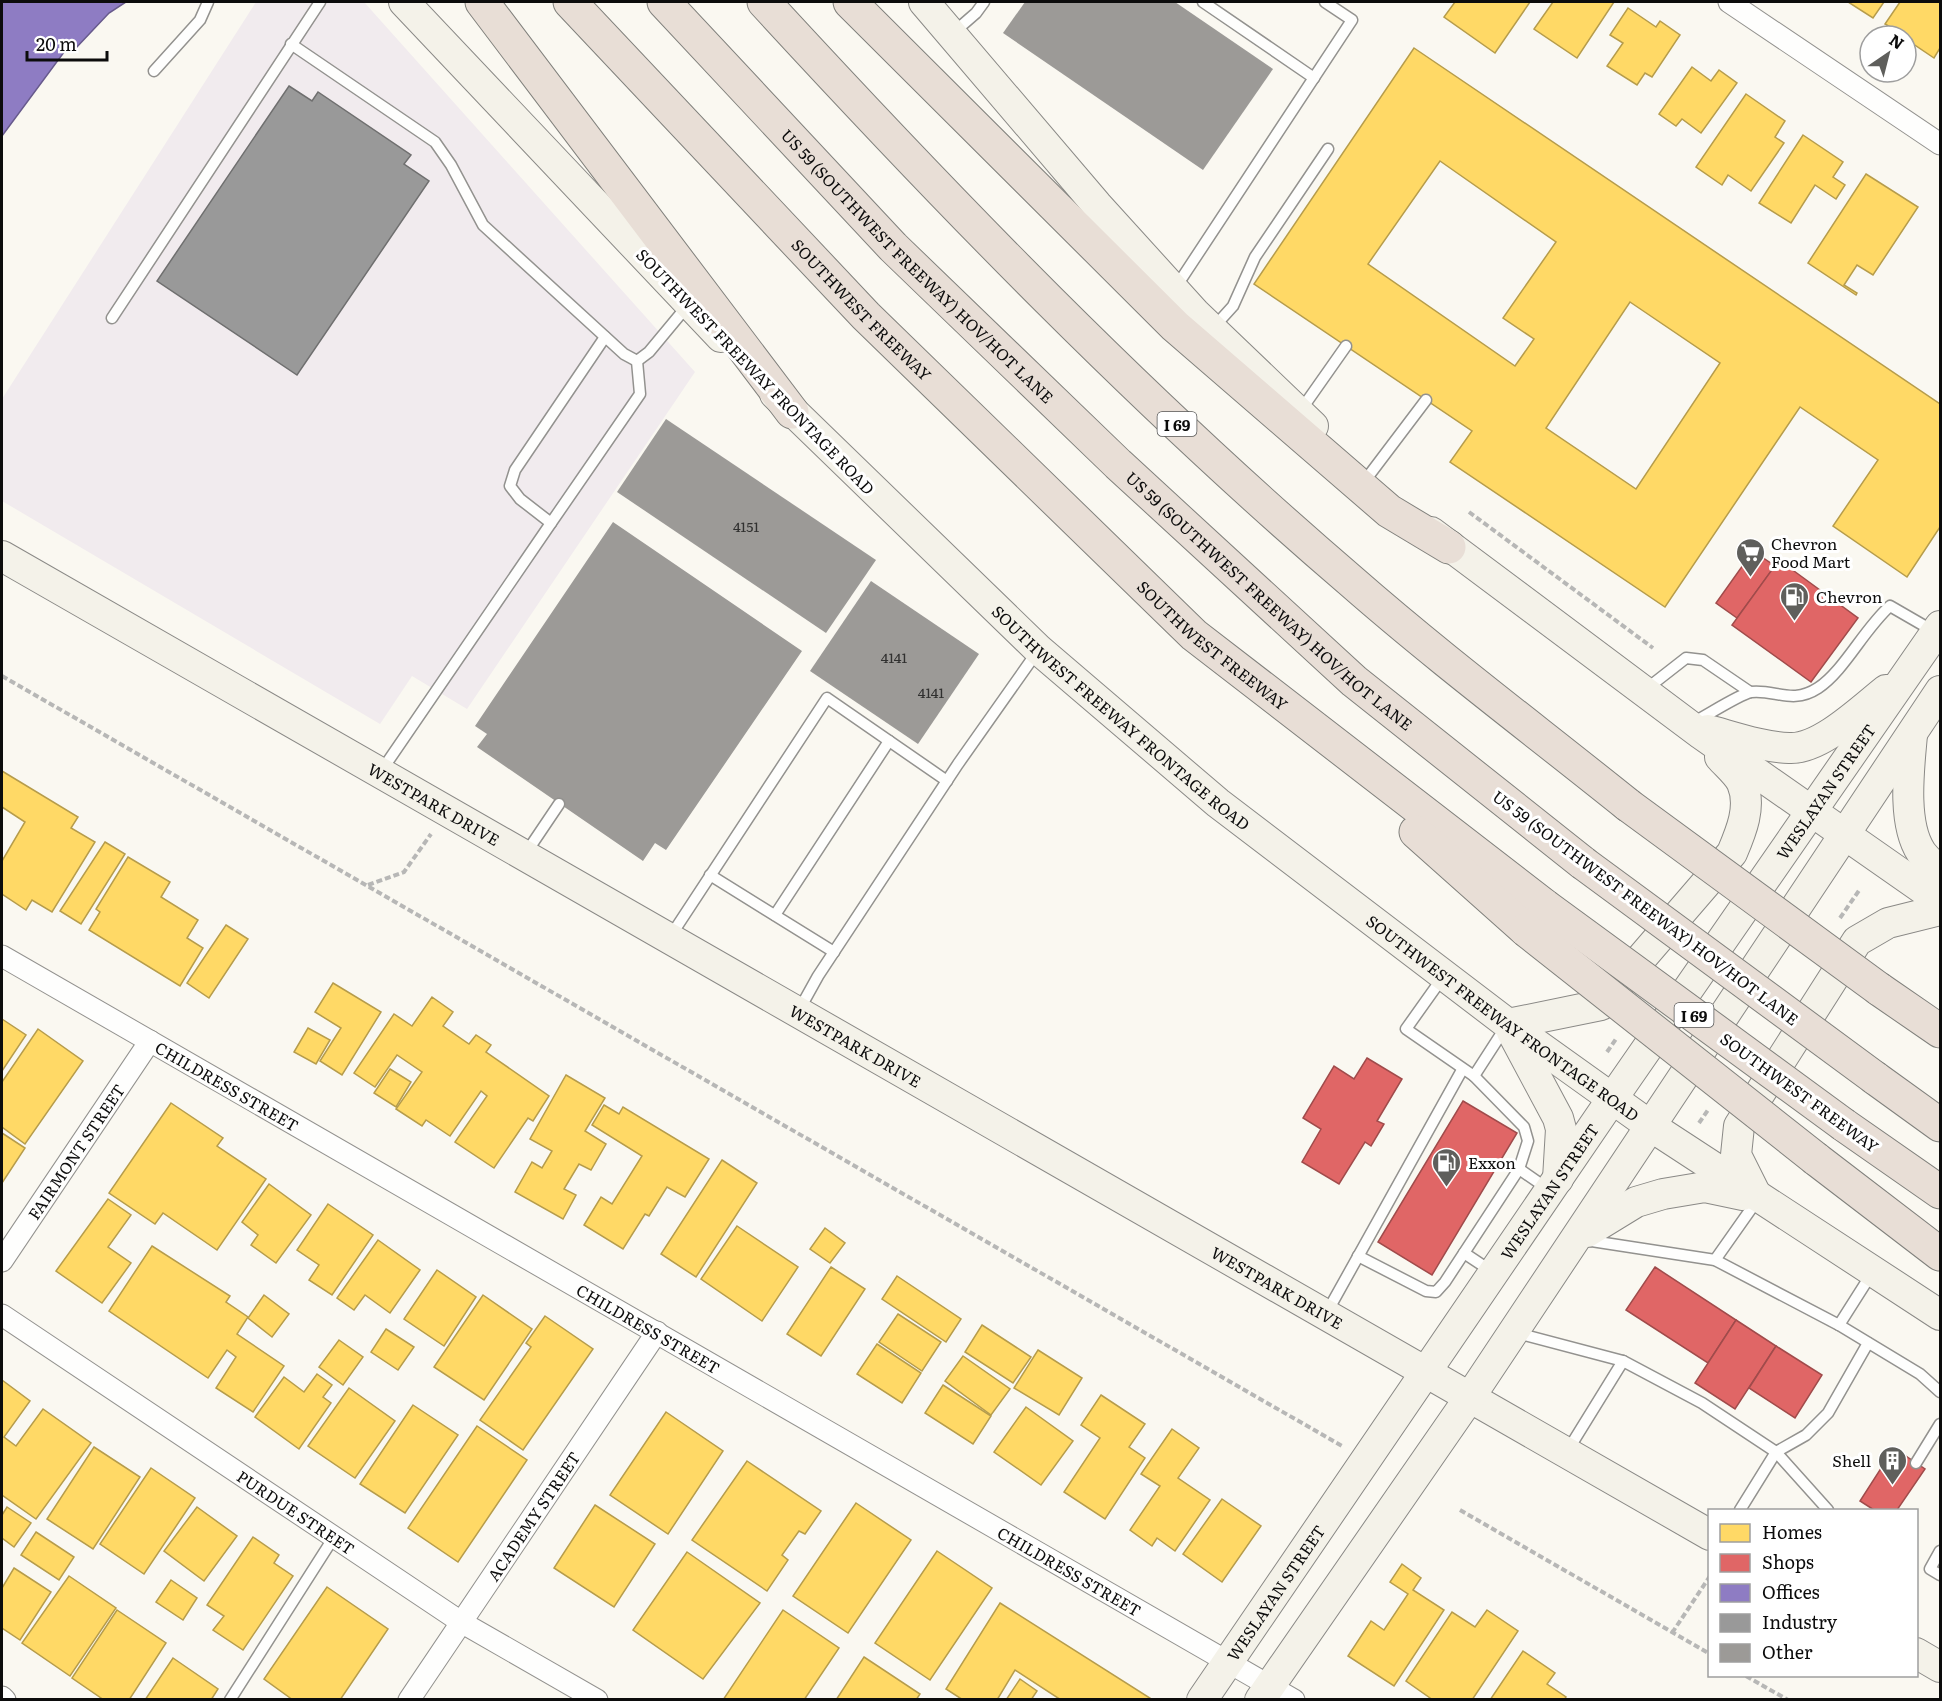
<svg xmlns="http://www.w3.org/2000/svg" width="1942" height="1701" font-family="Literata,serif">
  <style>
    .industrial { fill: #f1ebee }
    .homes { fill: #ffd966; stroke: #b69c4b; stroke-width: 1.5; fill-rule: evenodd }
    .shops { fill: #e06666; stroke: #a04b4b; stroke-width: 1.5 }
    .offices { fill: #8e7cc3; stroke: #675a8c; stroke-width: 1.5 }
    .industry { fill: #999; stroke: #6f6f6f; stroke-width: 1.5 }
    .building { fill: #9c9a97 }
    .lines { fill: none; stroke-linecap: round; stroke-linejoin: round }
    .lane-casing { stroke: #93928f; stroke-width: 13 }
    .street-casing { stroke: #93928f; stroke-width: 23 }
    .secondary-casing { stroke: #8a8986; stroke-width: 32 }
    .highway-casing { stroke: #80807c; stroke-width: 35 }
    .path { stroke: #b7b7b6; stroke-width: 4; stroke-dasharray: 6 3; stroke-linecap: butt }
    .lane { stroke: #fefefd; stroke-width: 10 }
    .street { stroke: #fefefd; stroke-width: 21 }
    .secondary { stroke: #f4f2e9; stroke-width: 30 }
    .highway { stroke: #e8ded6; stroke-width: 33 }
    .highway-bridge-casing { stroke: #80807c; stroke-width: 35; stroke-linecap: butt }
    .highway-bridge { stroke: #e8ded6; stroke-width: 33 }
    .labels { text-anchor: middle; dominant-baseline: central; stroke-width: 6; stroke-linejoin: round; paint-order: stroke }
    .number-label { font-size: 14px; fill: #30302f }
    .shield { fill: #fff; stroke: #555; stroke-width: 1.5 }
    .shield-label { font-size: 15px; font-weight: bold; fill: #0c0c0c }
    .street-label { font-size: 16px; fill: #0c0c0c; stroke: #fff }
    .poi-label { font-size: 16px; fill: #0c0c0c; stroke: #fff; text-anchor: start }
  </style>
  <rect width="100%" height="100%" fill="#faf8f1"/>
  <!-- industrial -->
  <polygon class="industrial" points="256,2 364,2 695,372 467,709 412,676 380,724 2,501 2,399"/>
  <!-- homes -->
  <g class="homes">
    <polygon points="1455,2 1530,2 1495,53 1444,17"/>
    <polygon points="1553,2 1614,2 1577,58 1534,29"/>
    <polygon points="1848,2 1884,2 1873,18"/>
    <polygon points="1900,2 1940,2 1940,48 1934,58 1906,39 1906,36 1885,24"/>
    <polygon points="1628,8 1656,27 1660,21 1680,35 1652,77 1645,73 1637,85 1607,66 1623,43 1610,35"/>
    <path d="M1414,48L1940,404V527L1907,577L1833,526L1878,460L1800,407L1665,607L1450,462L1472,431L1254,284ZM1440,161L1556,242L1503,318L1534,339L1515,366L1368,264ZM1630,302L1720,363L1636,489L1546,428Z"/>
    <polygon points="1692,67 1711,81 1719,70 1737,83 1701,133 1682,119 1676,126 1659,114"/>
    <polygon points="1746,94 1785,121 1775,137 1784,143 1751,191 1728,175 1722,185 1696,167"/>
    <polygon points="1803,135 1843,162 1833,177 1845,185 1836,199 1815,185 1791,223 1759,203"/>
    <polygon points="1866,174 1918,207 1873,275 1857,265 1844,285 1857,293 1856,295 1808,263"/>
    <polygon points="2,771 78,817 71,828 95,842 52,912 32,900 26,910 2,894 2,861 25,822 2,807"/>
    <polygon points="105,842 125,854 81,924 60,911"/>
    <polygon points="128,857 170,882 161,897 198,920 187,938 203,948 180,986 89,930 100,912 96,909"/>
    <polygon points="226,925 248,939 209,998 187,983"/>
    <polygon points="333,983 381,1012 342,1075 320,1061 341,1028 315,1012"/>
    <polygon points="432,997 453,1012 443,1026 469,1044 476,1035 491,1045 486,1052 549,1096 533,1121 528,1118 494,1168 455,1142 487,1096 481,1091 450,1136 426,1120 422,1126 396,1109 422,1072 397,1055 375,1087 354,1073 394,1014 412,1026"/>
    <polygon points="2,1019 26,1035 2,1071"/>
    <polygon points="308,1028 330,1040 316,1064 294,1052"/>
    <polygon points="38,1029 83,1061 25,1144 2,1127 2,1082"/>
    <polygon points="390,1069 411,1082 396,1107 374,1093"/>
    <polygon points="566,1075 605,1098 585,1131 606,1144 591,1170 579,1164 564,1189 576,1195 563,1219 515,1192 532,1162 542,1168 552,1151 530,1139"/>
    <polygon points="171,1103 223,1138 217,1146 266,1179 217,1250 163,1213 155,1224 109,1193"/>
    <polygon points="604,1105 619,1114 623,1107 709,1159 685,1197 667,1187 649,1216 645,1214 623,1249 584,1225 601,1197 612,1204 642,1156 592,1125"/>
    <polygon points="2,1133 25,1148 2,1183"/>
    <polygon points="722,1160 757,1183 696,1277 661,1254"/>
    <polygon points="269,1184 311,1215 276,1263 251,1245 258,1235 242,1222"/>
    <polygon points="108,1199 131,1215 108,1247 131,1263 102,1303 56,1271"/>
    <polygon points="328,1204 373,1235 332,1295 309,1280 319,1265 297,1250"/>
    <polygon points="737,1226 798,1267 762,1321 701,1279"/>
    <polygon points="825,1228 845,1243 830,1263 810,1249"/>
    <polygon points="378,1240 420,1270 390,1313 365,1295 354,1310 337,1298"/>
    <polygon points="152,1246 230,1296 226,1302 248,1317 237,1334 284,1366 253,1412 216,1388 236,1357 227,1350 208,1378 109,1311"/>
    <polygon points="831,1267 865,1289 821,1356 787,1334"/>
    <polygon points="437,1270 476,1297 444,1346 404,1319"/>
    <polygon points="897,1276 961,1319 946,1342 882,1299"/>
    <polygon points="264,1295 289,1314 272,1337 248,1318"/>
    <polygon points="483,1295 532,1329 484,1400 434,1367"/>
    <polygon points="898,1314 941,1342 922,1371 879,1342"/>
    <polygon points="545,1316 593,1349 523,1450 480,1420 531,1347 526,1343"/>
    <polygon points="982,1325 1031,1357 1013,1383 965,1352"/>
    <polygon points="386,1329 414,1347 398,1370 371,1352"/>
    <polygon points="339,1340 363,1357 343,1385 319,1367"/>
    <polygon points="877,1344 921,1373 902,1403 857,1374"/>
    <polygon points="1038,1350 1082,1378 1059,1415 1014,1388"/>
    <polygon points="963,1356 1010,1389 991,1415 945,1381"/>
    <polygon points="317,1374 332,1385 323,1397 331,1403 299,1449 255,1417 284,1377 304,1392"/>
    <polygon points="2,1380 30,1401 4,1437 16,1446 43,1409 91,1443 36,1519 2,1495"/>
    <polygon points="943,1385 991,1416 973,1444 925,1413"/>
    <polygon points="349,1388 395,1421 355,1478 308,1446"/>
    <polygon points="1101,1395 1145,1424 1129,1447 1145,1458 1105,1519 1064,1492 1100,1438 1081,1425"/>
    <polygon points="413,1405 458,1435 405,1513 360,1484"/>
    <polygon points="1026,1407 1073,1441 1041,1485 994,1452"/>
    <polygon points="666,1412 723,1451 668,1534 610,1495"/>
    <polygon points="477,1426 527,1460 458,1562 408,1528"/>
    <polygon points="1172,1429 1199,1448 1178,1478 1210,1500 1175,1551 1157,1538 1152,1546 1130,1530 1160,1486 1141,1474"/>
    <polygon points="94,1447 140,1477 93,1549 47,1519"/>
    <polygon points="747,1461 821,1511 805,1534 799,1531 782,1555 788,1560 767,1591 692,1540"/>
    <polygon points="151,1468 195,1498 144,1574 100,1544"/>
    <polygon points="1222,1499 1261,1526 1222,1582 1183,1554"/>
    <polygon points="856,1503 911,1540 848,1633 793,1596"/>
    <polygon points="595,1505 655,1544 614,1607 554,1568"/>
    <polygon points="7,1507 31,1523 14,1547 2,1538 2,1515"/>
    <polygon points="197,1507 237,1536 204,1581 164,1551"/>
    <polygon points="36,1532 74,1557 59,1580 21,1555"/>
    <polygon points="253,1537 279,1555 274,1563 293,1576 243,1650 213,1630 224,1616 207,1605"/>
    <polygon points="937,1551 992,1588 930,1680 875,1643"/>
    <polygon points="687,1552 760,1603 703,1679 633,1630"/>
    <polygon points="1402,1564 1421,1578 1413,1590 1444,1610 1394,1686 1348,1656 1371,1621 1384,1630 1408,1594 1390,1582"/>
    <polygon points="14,1568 51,1592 20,1640 2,1628 2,1588"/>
    <polygon points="69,1576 116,1608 70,1676 22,1643"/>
    <polygon points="171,1580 197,1598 183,1620 156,1602"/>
    <polygon points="327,1587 388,1629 340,1700 293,1700 264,1679"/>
    <polygon points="1000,1603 1153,1700 1061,1700 1015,1670 997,1700 963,1700 946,1689"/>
    <polygon points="117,1610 166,1643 129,1700 104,1700 72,1678"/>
    <polygon points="783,1610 839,1648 804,1700 723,1700"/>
    <polygon points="1487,1610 1518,1631 1472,1700 1433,1700 1406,1681 1452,1612 1475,1627"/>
    <polygon points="1523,1651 1555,1673 1547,1684 1566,1697 1564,1700 1490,1700"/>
    <polygon points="864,1657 920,1694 916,1700 836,1700"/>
    <polygon points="173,1658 218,1689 211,1700 145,1700"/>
    <polygon points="1020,1679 1037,1691 1031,1700 1006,1700"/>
  </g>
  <!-- shops -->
  <g class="shops">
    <polygon points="1753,551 1775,566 1737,618 1716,603"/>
    <polygon points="1779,560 1858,618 1811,682 1732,625"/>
    <polygon points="1367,1058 1402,1079 1377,1121 1384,1124 1371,1146 1365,1142 1339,1184 1302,1162 1321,1129 1303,1118 1334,1066 1354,1079"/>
    <polygon points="1463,1101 1517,1133 1432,1275 1378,1242"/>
    <polygon points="1655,1267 1736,1320 1708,1363 1626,1310"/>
    <polygon points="1736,1320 1776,1346 1735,1409 1695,1383"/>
    <polygon points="1776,1346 1822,1375 1795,1418 1749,1388"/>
    <polygon points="1894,1448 1925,1469 1897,1510 1874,1510 1860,1501"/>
  </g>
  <!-- offices -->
  <polygon class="offices" points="2,2 126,2 109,13 74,50 70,44 2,136"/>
  <!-- industry -->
  <polygon class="industry" points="289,86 312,101 318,92 411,155 404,164 429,181 297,375 157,281"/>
  <!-- building -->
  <g class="building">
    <polygon points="1025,2 1175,2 1273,69 1203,170 1003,33"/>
    <polygon points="666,419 876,560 826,633 617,492"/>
    <polygon points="613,522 802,651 666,850 655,843 643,861 477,747 487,734 475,726"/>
    <polygon points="871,581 979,654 918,744 810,671"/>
  </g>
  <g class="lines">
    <defs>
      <g id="lane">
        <polyline points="1203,2 1314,78"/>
        <polyline points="953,33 976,13 984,2"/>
        <polyline points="291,44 435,142 451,165 483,225 624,354 637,361 649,352 688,305"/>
        <polyline points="154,71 200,20 208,2"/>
        <polyline points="1176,287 1352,20 1325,2"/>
        <polyline points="112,318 320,2"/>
        <polyline points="1214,327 1233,306 1255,257 1328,149"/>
        <polyline points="605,337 515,470 510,486 520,499 551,523 640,394 637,361"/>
        <polyline points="1301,410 1346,346"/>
        <polyline points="1367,478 1426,400"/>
        <polyline points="1645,690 1686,658 1703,660 1750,692"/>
        <path d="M1694,722C1706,716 1740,694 1751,692C1775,689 1792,705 1818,688C1844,671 1864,629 1890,606L1935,632"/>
        <polyline points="382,770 551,523"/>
        <polyline points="526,853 559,804"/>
        <polyline points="710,875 834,952"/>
        <polyline points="775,915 889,741"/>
        <polyline points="670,937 827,698 947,781"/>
        <polyline points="1443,977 1406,1029 1474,1076 1505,1028"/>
        <polyline points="798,1012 818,976 958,764 1037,652"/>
        <polyline points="1519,1169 1548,1189"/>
        <polyline points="1585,1240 1715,1260 1839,1325"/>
        <polyline points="1464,1253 1491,1271"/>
        <polyline points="1358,1256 1426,1291 1436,1292 1445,1282 1519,1169 1528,1141 1524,1127 1474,1076"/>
        <polyline points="1715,1260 1758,1199"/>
        <polyline points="1872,1273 1839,1325 1920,1374 1940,1392"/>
        <polyline points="1326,1314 1462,1070"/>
        <polyline points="1517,1333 1623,1361 1702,1403 1776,1452 1828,1510"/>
        <polyline points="1568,1450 1623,1361"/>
        <polyline points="1916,1463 1940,1424"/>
        <polyline points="1740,1510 1776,1452 1806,1435 1828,1413 1868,1343"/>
        <polyline points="1940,1551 1930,1569 1940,1575"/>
        <polyline points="230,1700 334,1537"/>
      </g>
      <g id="street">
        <polyline points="1729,2 1940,144"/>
        <path id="s1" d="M2,956L1294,1700"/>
        <path id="s2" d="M2,1261L150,1041"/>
        <path id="s3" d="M2,1315L461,1622L597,1700"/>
        <polyline points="2,1697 5,1700"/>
        <path id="s4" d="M409,1700L657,1332"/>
      </g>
      <g id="secondary">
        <polyline points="404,2 721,337"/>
        <polyline points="924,2 1097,205 1195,313 1313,426"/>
        <path id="s5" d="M775,394L1039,650L1218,803L1508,1024L1652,1127L1940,1315"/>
        <polyline points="1431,532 1701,734 1940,901"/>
        <path id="s6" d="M2,556L1710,1535"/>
        <path d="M1708,730C1734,737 1762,747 1789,748C1820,750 1862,709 1886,690"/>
        <path d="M1912,735C1909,768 1902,823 1921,852C1926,859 1934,866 1940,872"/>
        <path d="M1508,1024L1601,1005L1732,853C1741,832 1752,806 1742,783C1738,774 1727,765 1720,757"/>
        <polyline points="1512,1032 1558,1118 1561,1129 1558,1179"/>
        <polyline points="1756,1195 1736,1155 1739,1126 1857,941 1888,923 1940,910"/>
        <polyline points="1587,1232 1636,1202 1663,1194 1705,1187 1743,1195"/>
        <polyline points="1916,1653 1940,1667"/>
        <path id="s7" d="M1202,1700L1612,1099L1940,626"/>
        <polyline points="1260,1700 1470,1397 1940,691"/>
      </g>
      <g id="highway">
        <polyline points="482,2 792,412"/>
        <path id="s8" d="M570,2L866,316L1194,635L1545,906"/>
        <path id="s9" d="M664,2L893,247L1118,464L1354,681L1583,863"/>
        <path d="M764,2C950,204 1142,402 1351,581C1440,659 1536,731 1628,805"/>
        <polyline points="850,2 1175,326 1389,511 1449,547"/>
        <polyline points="1416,832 1526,930"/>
        <polyline points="1879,989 1940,1031"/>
        <polyline points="1875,1078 1940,1125"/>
        <polyline points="1844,1125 1940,1192"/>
        <polyline points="1816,1159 1940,1254"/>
      </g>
    </defs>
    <!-- lane casing -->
    <use href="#lane" class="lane-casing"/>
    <!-- street casing -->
    <use href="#street" class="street-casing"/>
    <!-- secondary casing -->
    <use href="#secondary" class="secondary-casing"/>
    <!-- highway casing -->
    <use href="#highway" class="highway-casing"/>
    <!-- path -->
    <g class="path">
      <polyline points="1469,512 1653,648"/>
      <polyline points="2,676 1342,1446"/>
      <polyline points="368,885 404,872 431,834"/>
      <polyline points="1840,918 1860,889"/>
      <polyline points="1607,1052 1616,1039"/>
      <polyline points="1699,1123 1708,1110"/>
      <polyline points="1460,1510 1710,1654"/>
      <polyline points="1672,1633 1710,1576"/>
      <polyline points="1746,1676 1788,1700"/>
    </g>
    <!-- lane -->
    <use href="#lane" class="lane"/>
    <!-- street -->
    <use href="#street" class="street"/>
    <!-- secondary -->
    <use href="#secondary" class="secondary"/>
    <!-- highway -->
    <use href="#highway" class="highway"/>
    <defs>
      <g id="highway-bridge">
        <polyline points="1628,805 1879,989"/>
        <polyline points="1583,863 1875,1078"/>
        <polyline points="1545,906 1844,1125"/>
        <polyline points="1526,930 1816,1159"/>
      </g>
    </defs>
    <!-- highway-bridge casing -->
    <use href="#highway-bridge" class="highway-bridge-casing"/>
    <!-- highway-bridge -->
    <use href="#highway-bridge" class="highway-bridge"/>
  </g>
  <!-- icons -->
  <defs>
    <symbol id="supermarket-pin" viewBox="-11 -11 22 30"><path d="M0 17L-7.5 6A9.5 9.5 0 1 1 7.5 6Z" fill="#5f5f5c" stroke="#fff"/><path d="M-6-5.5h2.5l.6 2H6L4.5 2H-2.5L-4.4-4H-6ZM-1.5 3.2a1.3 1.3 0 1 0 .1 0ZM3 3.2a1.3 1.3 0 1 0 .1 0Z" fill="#fff"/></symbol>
    <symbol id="fuel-pin" viewBox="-11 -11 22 30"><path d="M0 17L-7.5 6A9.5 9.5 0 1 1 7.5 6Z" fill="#5f5f5c" stroke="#fff"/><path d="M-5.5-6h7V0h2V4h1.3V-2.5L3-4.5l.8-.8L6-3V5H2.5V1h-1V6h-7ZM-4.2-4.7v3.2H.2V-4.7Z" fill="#fff"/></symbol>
    <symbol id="building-pin" viewBox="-11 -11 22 30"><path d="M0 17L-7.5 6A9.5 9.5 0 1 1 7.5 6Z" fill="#5f5f5c" stroke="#fff"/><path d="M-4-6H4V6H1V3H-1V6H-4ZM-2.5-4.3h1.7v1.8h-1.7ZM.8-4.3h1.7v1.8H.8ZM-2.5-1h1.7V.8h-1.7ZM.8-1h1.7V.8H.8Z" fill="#fff"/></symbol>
  </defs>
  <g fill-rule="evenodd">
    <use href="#supermarket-pin" x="1734" y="536" width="33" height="45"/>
    <use href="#fuel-pin" x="1778" y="580" width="33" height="45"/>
    <use href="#fuel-pin" x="1430" y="1146" width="33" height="45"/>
    <use href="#building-pin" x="1876" y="1444" width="33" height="45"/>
  </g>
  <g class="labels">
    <!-- number labels -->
    <g class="number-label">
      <text x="746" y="526">4151</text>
      <text x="894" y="657">4141</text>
      <text x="931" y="692">4141</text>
    </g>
    <!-- shield labels -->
    <g class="shield">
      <rect x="1157.5" y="412" width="39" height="24" rx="4.5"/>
      <rect x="1674.5" y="1003" width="39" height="24" rx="4.5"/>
    </g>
    <g class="shield-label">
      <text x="1177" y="424">I 69</text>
      <text x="1694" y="1015">I 69</text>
    </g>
    <!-- street labels -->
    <g class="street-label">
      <text stroke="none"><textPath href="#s9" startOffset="366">US 59 (SOUTHWEST FREEWAY) HOV/HOT LANE</textPath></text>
      <text stroke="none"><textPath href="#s8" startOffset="424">SOUTHWEST FREEWAY</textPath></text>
      <text transform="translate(756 371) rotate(46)">SOUTHWEST FREEWAY FRONTAGE ROAD</text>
      <text stroke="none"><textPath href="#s9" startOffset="852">US 59 (SOUTHWEST FREEWAY) HOV/HOT LANE</textPath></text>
      <text stroke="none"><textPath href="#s8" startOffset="910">SOUTHWEST FREEWAY</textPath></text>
      <text stroke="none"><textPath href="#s5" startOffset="474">SOUTHWEST FREEWAY FRONTAGE ROAD</textPath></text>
      <text stroke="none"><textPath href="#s7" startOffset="1102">WESLAYAN STREET</textPath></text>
      <text stroke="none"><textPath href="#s6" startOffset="498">WESTPARK DRIVE</textPath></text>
      <text transform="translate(1646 907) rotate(37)">US 59 (SOUTHWEST FREEWAY) HOV/HOT LANE</text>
      <text stroke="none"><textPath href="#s5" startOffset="960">SOUTHWEST FREEWAY FRONTAGE ROAD</textPath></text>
      <text stroke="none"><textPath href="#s6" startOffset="984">WESTPARK DRIVE</textPath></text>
      <text stroke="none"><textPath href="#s1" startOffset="260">CHILDRESS STREET</textPath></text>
      <text transform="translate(1800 1092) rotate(36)">SOUTHWEST FREEWAY</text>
      <text stroke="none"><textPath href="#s2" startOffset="132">FAIRMONT STREET</textPath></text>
      <text stroke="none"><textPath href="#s7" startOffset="616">WESLAYAN STREET</textPath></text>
      <text stroke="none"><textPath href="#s6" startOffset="1470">WESTPARK DRIVE</textPath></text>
      <text stroke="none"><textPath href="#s1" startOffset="746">CHILDRESS STREET</textPath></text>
      <text stroke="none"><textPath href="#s3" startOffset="354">PURDUE STREET</textPath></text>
      <text stroke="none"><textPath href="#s4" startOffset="222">ACADEMY STREET</textPath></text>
      <text stroke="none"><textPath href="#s1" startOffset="1232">CHILDRESS STREET</textPath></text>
      <text stroke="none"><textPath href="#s7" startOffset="130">WESLAYAN STREET</textPath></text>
    </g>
    <!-- poi labels -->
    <g class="poi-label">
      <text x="1771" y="543">Chevron<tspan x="1771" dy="18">Food Mart</tspan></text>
      <text x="1816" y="596">Chevron</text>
      <text x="1468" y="1162">Exxon</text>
      <text x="1871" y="1460" text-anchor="end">Shell</text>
    </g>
  </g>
  <!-- border -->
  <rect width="1942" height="1701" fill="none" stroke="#0c0c0c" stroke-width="6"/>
  <!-- legend -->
  <rect x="1708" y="1509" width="210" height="168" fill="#ffffff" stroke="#9e9e9e" stroke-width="1.5"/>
  <rect x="1720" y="1524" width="30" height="18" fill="#ffd966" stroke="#9e9e9e" stroke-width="1.5"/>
  <text x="1762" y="1539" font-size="18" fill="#0c0c0c">Homes</text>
  <rect x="1720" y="1554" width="30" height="18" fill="#e06666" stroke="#9e9e9e" stroke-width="1.5"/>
  <text x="1762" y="1569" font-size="18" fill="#0c0c0c">Shops</text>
  <rect x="1720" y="1584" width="30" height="18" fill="#8e7cc3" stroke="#9e9e9e" stroke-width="1.5"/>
  <text x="1762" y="1599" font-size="18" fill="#0c0c0c">Offices</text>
  <rect x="1720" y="1614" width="30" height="18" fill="#999999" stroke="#9e9e9e" stroke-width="1.5"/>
  <text x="1762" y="1629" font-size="18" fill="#0c0c0c">Industry</text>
  <rect x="1720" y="1644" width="30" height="18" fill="#9c9a97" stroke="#9e9e9e" stroke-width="1.5"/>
  <text x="1762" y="1659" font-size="18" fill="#0c0c0c">Other</text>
  <!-- north arrow -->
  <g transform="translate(1888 54) rotate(35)"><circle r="28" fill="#ffffff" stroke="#9e9e9e" stroke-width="1.5"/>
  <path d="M0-4.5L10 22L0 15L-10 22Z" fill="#5f5f5c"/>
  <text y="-9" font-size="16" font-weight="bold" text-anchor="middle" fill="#0c0c0c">N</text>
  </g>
  <!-- scale -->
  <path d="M27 51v9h80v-9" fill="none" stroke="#0c0c0c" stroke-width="3"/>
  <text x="36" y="51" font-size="18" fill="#0c0c0c" stroke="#ffffff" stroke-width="4.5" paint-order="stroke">20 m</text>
</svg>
